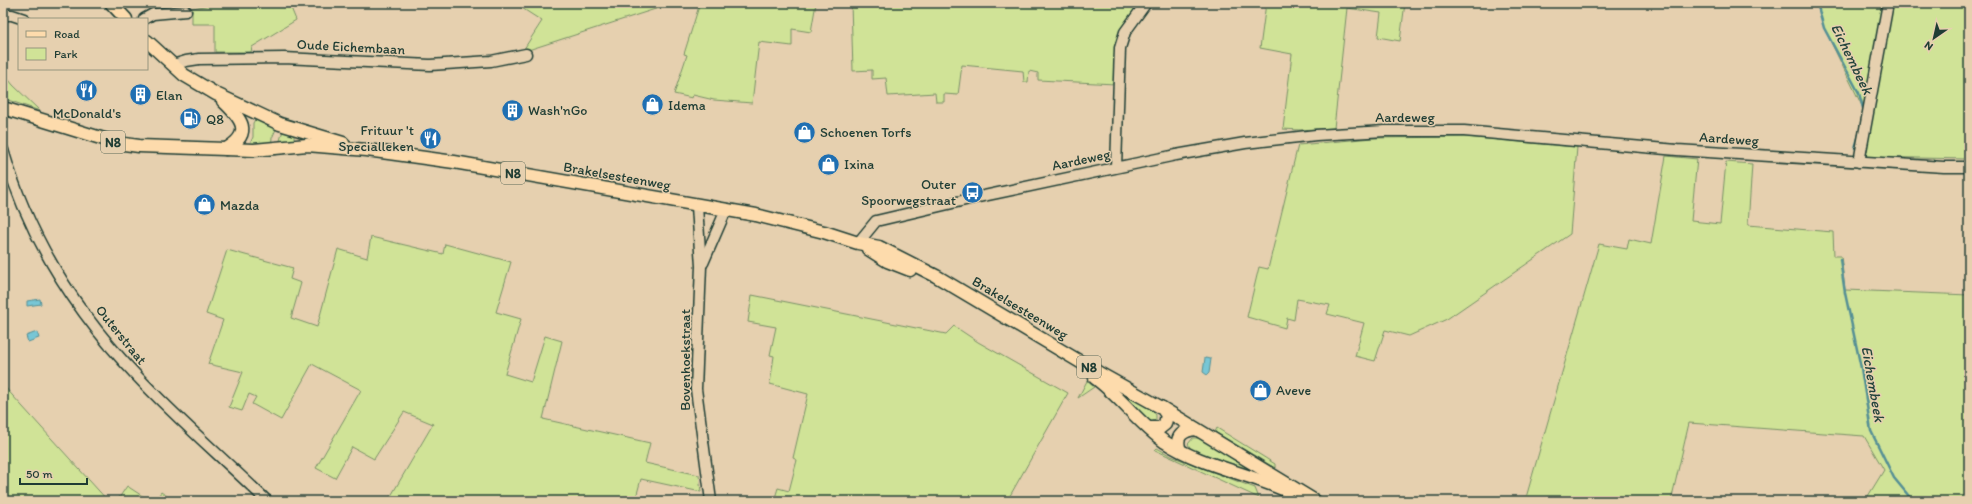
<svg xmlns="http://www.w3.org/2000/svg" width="1972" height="504" font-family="Itim,sans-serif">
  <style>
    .green { fill: #d0e397; stroke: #789066 }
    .water { fill: #78c6d5; stroke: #548f95 }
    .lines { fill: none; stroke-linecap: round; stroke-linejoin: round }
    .stream { stroke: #548f95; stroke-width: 2.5 }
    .minor-casing { stroke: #1f3d34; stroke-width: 13 }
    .major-casing { stroke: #1f3d34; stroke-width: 15 }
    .minor { stroke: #e6d0af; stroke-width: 10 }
    .major { stroke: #fddbac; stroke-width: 12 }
    .labels { text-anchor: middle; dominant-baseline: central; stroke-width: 3; stroke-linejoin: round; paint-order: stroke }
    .shield { fill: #e6d0af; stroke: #5b6959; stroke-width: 1 }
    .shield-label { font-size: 13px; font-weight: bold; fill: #1f3d34 }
    .street-label { font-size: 14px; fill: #1f3d34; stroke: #e6d0af }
    .poi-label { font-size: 14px; fill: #1f3d34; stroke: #e6d0af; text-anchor: start }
    .water-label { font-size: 15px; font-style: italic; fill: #23443c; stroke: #e6d0af }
  </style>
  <rect width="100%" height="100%" fill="#e6d0af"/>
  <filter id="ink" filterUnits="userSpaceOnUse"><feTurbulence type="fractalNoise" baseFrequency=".025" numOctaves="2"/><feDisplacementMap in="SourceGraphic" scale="8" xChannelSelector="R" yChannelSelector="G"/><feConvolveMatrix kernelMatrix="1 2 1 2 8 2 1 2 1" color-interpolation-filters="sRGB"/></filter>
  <g filter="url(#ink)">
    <!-- green -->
    <g class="green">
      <polygon points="212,3 289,3 296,20 252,47 251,52 215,52 215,24 192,24 192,8 212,5"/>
      <polygon points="514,3 674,3 522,52 542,21"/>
      <polygon points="700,3 816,3 811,32 792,29 792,46 759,42 752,103 714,100 693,95 692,98 674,94 687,55 684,54"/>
      <polygon points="851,3 1142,3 1133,14 1115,84 1038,80 1038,73 1029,71 1028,82 1024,82 1023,71 962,65 958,95 944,94 944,102 936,102 935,93 888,96 886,78 872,79 872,70 853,71"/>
      <polygon points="1266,3 1405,3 1400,41 1378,37 1381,13 1347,8 1334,128 1299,130 1283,129 1292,54 1260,48"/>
      <polygon points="1817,3 1885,3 1864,110 1824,28"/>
      <polygon points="1892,3 1969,3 1969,159 1867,157 1864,153"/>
      <polygon points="5,75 13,85 40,111 8,100"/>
      <polygon points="256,118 277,127 272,138 271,146 249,146 253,137 253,123"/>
      <polygon points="283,130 294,134 294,141 279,144"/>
      <polygon points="1466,137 1577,147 1570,234 1447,319 1409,336 1385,330 1375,361 1355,356 1364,323 1327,314 1330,305 1297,299 1294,320 1287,318 1285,328 1247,317 1259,267 1268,269 1298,145 1372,138"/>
      <polygon points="1666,156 1697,159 1691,221 1720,224 1726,162 1752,164 1748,225 1833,232 1834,256 1841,256 1845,290 1969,295 1969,501 1865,501 1884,470 1864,436 1689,423 1671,501 1525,501 1599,244 1627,249 1629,239 1651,244"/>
      <polygon points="371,237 443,254 445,244 511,262 496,312 521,319 505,374 531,382 545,336 562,341 543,419 650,443 645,463 699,475 701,492 641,479 635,501 388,501 433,424 404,412 374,459 352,447 335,478 316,468 361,390 312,364 281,420 252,404 256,397 249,394 242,411 229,407 243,372 208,364 223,320 206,314 227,250 293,268 290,279 301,283 291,318 317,327 338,249 367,258"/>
      <polygon points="752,295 946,334 954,326 978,342 1068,393 1007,501 774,501 778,488 789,491 797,460 793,458 808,394 770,384 774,356 770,355 776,327 748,322"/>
      <polygon points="1087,381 1094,387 1078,398"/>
      <polygon points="3,385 108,501 3,501"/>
      <polygon points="1112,385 1151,408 1156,415 1156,420 1150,422 1147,420"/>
      <polygon points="1217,428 1275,464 1275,468 1215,432"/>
      <polygon points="1193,438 1199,438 1261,476 1192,451 1188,444"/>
      <polygon points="1157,448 1171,456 1255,488 1259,498 1155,450"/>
      <polygon points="127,486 150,501 117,501"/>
      <polygon points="161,492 171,499 170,501 155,501"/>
    </g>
    <!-- water -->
    <g class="water">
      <polygon points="40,299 41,304 27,306 27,301"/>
      <polygon points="37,332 39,338 28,342 26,336"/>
      <polygon points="1205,358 1211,359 1209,373 1207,375 1203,372"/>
    </g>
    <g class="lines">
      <!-- stream -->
      <g class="stream">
        <polyline points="1817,3 1824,28 1859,93 1864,112"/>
        <polyline points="1855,148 1860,131"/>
        <polyline points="1840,259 1845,293 1861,368 1871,431 1894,478 1913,501"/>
      </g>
      <defs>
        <g id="minor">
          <polyline points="3,15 12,15 24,19"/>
          <polyline points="144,19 153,14 186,11"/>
          <polyline points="173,65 186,61 199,59 284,58 430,65 491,61 526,54"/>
          <path d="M3,150C28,235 75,311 136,375C177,419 224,459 267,501"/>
          <polyline points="1859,162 1888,3"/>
          <polyline points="1116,167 1120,48 1125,32 1146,3"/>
          <polyline points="697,206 701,266 696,389 711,501"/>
          <polyline points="858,243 876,221 974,198 1176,155 1245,143 1316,135 1385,131 1464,131 1677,150 1944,167 1969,167"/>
          <polyline points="703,263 726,210"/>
        </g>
        <g id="major">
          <polyline points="111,3 126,19"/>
          <polyline points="147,41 184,75 216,94 280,124 343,143"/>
          <path d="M223,101C241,118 254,133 226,149"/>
          <polyline points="3,108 117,143 139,146 254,150 307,145 367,150 454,162 756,215 824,232 858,243 879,247 936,276 1099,373 1162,408 1315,501"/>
          <polyline points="868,249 887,261 910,270"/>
          <path d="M1095,378C1121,397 1139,424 1165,442C1202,466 1248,473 1287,491"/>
          <polyline points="1149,428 1160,428 1165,424 1167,415 1162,408"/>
          <path d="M1180,450C1174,436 1184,430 1196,429"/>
        </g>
      </defs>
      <!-- minor casing -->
      <use href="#minor" class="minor-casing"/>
      <!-- major casing -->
      <use href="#major" class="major-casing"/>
      <!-- minor -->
      <use href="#minor" class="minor"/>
      <!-- major -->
      <use href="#major" class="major"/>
    </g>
  </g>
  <!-- icons -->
  <defs>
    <symbol id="restaurant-disc" viewBox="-11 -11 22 22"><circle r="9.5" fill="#1f6fb2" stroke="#e6d0af"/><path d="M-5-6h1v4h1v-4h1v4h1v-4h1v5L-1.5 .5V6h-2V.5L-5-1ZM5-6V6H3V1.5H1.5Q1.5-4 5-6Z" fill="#fff"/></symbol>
    <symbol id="building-disc" viewBox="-11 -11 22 22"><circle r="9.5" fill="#1f6fb2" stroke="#e6d0af"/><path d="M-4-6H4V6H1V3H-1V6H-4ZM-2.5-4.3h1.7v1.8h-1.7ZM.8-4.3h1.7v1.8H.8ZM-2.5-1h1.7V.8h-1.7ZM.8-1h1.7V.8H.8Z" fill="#fff"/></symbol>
    <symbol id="shop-disc" viewBox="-11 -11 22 22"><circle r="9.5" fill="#1f6fb2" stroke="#e6d0af"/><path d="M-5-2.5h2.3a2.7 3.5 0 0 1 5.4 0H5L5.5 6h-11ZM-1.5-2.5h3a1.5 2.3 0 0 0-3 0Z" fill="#fff"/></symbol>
    <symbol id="fuel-disc" viewBox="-11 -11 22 22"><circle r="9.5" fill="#1f6fb2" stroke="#e6d0af"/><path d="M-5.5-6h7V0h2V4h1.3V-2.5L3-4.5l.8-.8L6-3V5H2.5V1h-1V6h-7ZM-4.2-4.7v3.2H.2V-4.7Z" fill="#fff"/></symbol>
    <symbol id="bus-disc" viewBox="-11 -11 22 22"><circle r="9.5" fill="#1f6fb2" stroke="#e6d0af"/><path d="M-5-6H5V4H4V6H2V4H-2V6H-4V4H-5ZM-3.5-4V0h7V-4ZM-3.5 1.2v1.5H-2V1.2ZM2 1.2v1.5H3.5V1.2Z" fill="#fff"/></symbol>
  </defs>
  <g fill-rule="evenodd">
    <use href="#restaurant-disc" x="74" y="78" width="25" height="25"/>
    <use href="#building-disc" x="128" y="82" width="25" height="25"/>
    <use href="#shop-disc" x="640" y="92" width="25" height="25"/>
    <use href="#building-disc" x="500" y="98" width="25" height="25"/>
    <use href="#fuel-disc" x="178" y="106" width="25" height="25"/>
    <use href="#shop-disc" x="792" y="120" width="25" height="25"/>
    <use href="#restaurant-disc" x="418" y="126" width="25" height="25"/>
    <use href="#shop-disc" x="816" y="152" width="25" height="25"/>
    <use href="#bus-disc" x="960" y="180" width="25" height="25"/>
    <use href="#shop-disc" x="192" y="192" width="25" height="25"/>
    <use href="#shop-disc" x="1248" y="378" width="25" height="25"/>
  </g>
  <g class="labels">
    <!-- shield labels -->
    <g class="shield">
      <rect x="101" y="131" width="24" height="22" rx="3"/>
      <rect x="501" y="162" width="24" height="22" rx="3"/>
      <rect x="1077" y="356" width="24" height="22" rx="3"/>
    </g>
    <g class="shield-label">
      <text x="113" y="142">N8</text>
      <text x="513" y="173">N8</text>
      <text x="1089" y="367">N8</text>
    </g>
    <!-- street labels -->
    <g class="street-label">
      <text transform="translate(351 47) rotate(3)">Oude Eichembaan</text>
      <text x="1405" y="117">Aardeweg</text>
      <text transform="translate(1729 139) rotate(4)">Aardeweg</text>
      <text transform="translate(1081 160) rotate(-12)">Aardeweg</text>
      <text transform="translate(617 176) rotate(10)">Brakelsesteenweg</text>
      <text transform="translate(1020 308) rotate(31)">Brakelsesteenweg</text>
      <text transform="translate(121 335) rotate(51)">Outerstraat</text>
      <text transform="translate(685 360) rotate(-90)">Bovenhoekstraat</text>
    </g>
    <!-- poi labels -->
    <g class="poi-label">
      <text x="156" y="95">Elan</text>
      <text x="668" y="105">Idema</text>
      <text x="528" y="110">Wash'nGo</text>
      <text x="87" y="113" text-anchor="middle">McDonald's</text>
      <text x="206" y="119">Q8</text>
      <text x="414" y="130" text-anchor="end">Frituur 't<tspan x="414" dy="16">Specialleken</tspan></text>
      <text x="820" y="132">Schoenen Torfs</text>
      <text x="844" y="164">Ixina</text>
      <text x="956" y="184" text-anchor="end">Outer<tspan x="956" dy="16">Spoorwegstraat</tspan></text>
      <text x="220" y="205">Mazda</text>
      <text x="1276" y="390">Aveve</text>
    </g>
    <!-- water labels -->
    <g class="water-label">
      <text transform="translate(1852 59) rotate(64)">Eichembeek</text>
      <text transform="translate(1873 384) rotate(80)">Eichembeek</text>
    </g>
  </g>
  <!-- margin -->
  <rect width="1972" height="504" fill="none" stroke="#e6d0af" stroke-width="16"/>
  <rect x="8" y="8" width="1956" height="488" fill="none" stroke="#1f3d34" stroke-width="1.5" filter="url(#ink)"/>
  <!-- legend -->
  <rect x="18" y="18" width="130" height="52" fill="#e6d0af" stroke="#96957e"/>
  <rect x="26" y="31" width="20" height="6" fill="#fddbac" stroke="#96957e"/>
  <text x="54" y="38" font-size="12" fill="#1f3d34">Road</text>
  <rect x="26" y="48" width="20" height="12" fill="#d0e397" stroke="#96957e"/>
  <text x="54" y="58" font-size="12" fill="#1f3d34">Park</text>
  <!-- north arrow -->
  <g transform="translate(1934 38) rotate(214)" stroke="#e6d0af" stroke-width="3" paint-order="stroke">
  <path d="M0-3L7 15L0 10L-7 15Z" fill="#1f3d34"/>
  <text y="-6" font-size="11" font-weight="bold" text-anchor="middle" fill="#1f3d34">N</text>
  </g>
  <!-- scale -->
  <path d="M20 478v6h67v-6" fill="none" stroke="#1f3d34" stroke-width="2"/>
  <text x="26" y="478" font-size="12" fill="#1f3d34" stroke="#e6d0af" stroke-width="3" paint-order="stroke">50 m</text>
</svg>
